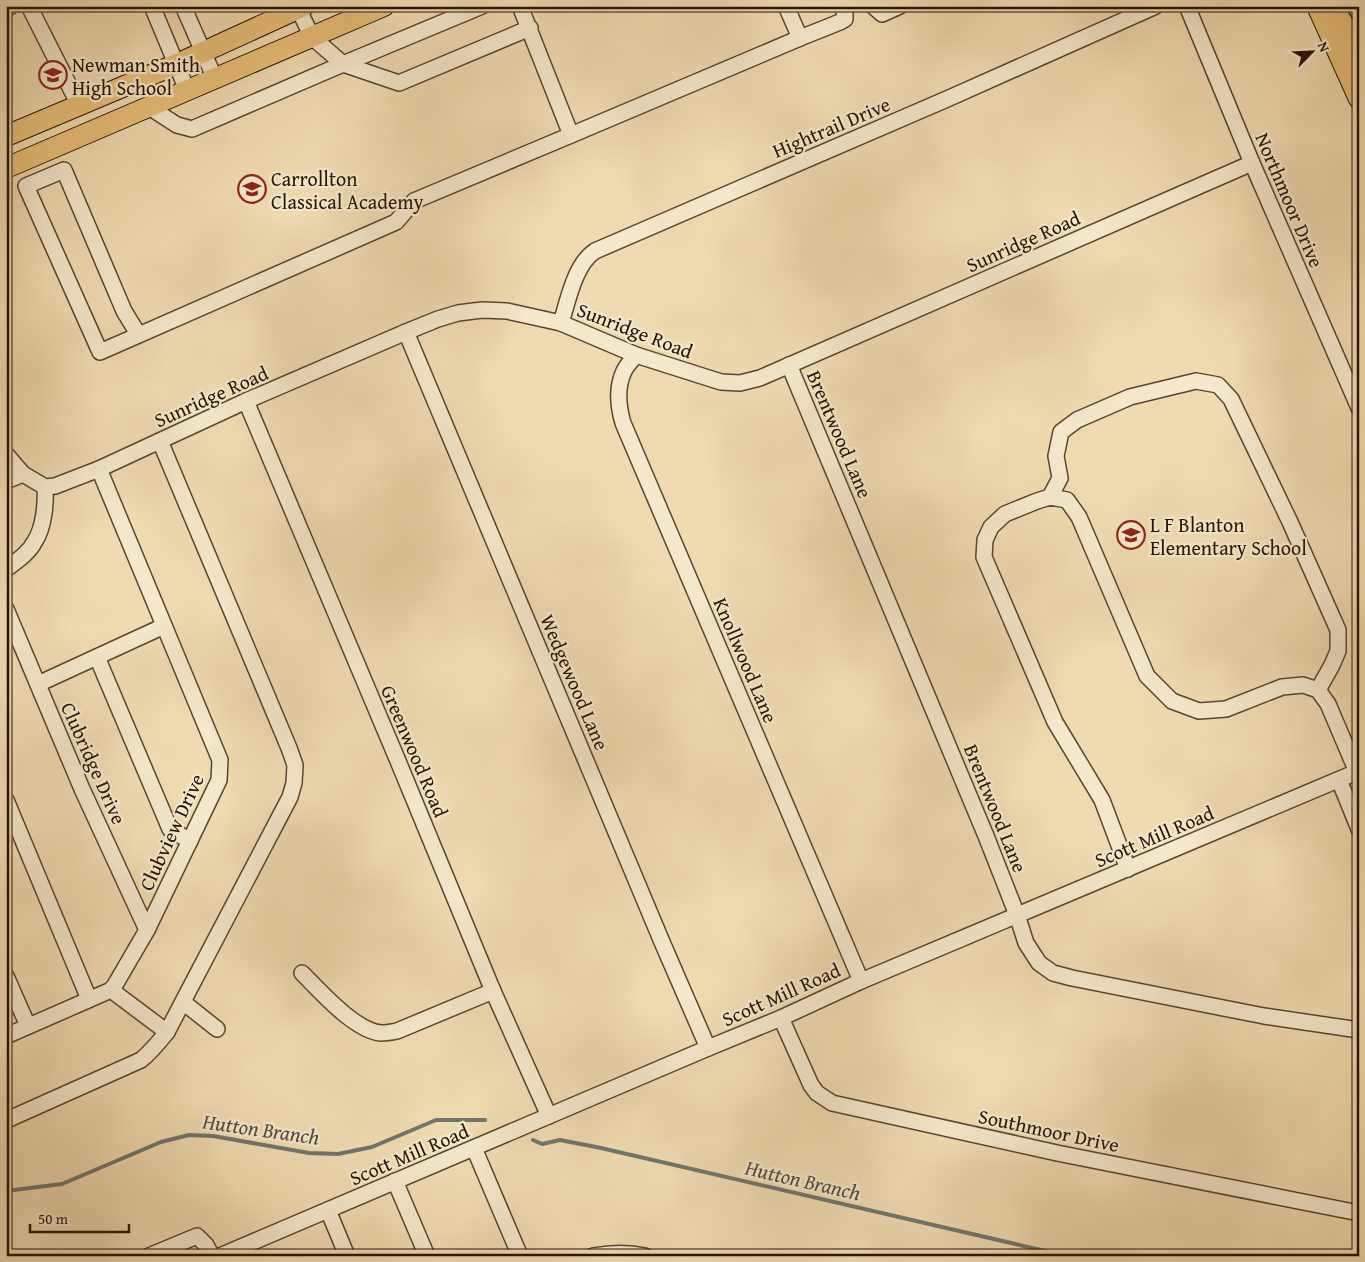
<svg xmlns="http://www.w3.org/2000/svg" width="1365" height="1262" font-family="'Gentium Book Plus',serif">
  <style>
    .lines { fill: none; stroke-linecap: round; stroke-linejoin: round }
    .stream { stroke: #6e776f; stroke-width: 4 }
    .minor-casing { stroke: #58462f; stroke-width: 18 }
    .major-casing { stroke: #251404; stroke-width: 22 }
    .highway-casing { stroke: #251404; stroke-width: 25 }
    .minor { stroke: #f5e8cc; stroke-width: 15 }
    .major { stroke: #e8be78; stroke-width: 20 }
    .highway { stroke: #e8be78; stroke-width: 22 }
    .labels { text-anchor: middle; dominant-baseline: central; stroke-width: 4.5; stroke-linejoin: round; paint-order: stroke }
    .poi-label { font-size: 20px; fill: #251404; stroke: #f5e8cc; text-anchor: start }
    .street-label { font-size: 20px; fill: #251404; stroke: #f5e8cc }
    .water-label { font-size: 21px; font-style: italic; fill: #4f4e42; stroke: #f5e8cc }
  </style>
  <rect width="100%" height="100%" fill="#f0dbb1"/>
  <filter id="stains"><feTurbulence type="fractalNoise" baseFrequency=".004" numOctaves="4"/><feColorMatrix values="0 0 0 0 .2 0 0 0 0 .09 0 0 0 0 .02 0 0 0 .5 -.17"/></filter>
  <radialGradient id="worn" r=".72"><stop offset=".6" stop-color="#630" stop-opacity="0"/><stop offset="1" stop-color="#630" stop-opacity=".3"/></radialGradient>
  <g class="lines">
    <!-- stream -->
    <g class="stream">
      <polyline points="533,1140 542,1144 560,1140 601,1148 1067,1256"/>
      <polyline points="6,1191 62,1184 161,1142 189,1135 213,1136 309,1153 338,1154 372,1147 436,1120 485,1120"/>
    </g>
    <defs>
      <g id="minor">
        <polyline points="29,6 79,105"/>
        <polyline points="152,6 187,90"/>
        <polyline points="183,6 215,79"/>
        <polyline points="297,6 312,37 343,64 482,6"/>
        <polyline points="520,6 571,135 800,38 786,6"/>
        <polyline points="873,6 882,14 900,6"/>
        <polyline points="1187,6 1252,163 1359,408"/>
        <polyline points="6,9 11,6"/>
        <polyline points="800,38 840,22 845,19 845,14 842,6"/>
        <polyline points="149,107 177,125 192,129 343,64 399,83 530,28"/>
        <path d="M561,323C568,300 575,264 595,251L947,99L1156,6"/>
        <polyline points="406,332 662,942 708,1048"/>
        <polyline points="138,334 124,311 64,170 26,186 100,352 396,222 414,201 571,135"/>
        <path d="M636,355C632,360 627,365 624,371C616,388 618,406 623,423L861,981"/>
        <polyline points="789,365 986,836 1017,915 1026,943 1039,963 1053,973 1072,978 1264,1016 1359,1030"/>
        <polyline points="246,401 398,761 493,991 549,1116"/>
        <polyline points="6,454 23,474 45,487 55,486 99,469 246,401 406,332 438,319 458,313 482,310 507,311 561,323 636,355 721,382 740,383 760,378 1252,163"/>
        <polyline points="6,481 23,474"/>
        <polyline points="1050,497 1060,478 1056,456 1061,432 1077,420 1130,397 1196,381 1218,385 1231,399 1290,522 1338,630 1338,651 1332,665 1318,690"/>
        <path d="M6,569C17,561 29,553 35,541C44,527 46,503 45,487"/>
        <polyline points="6,609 82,789 147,930"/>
        <polyline points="97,657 170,829 190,841"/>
        <polyline points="38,684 164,626"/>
        <polyline points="1339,780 1359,829"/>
        <polyline points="6,800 89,999"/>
        <polyline points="1128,869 1102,800 1055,722 984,557 985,540 991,527 1005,514 1037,501 1050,497 1067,500 1079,517 1147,676 1172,701 1199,711 1226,709 1282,687 1303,685 1318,690 1328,704 1357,772"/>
        <path d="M302,973C320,991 355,1031 381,1033C386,1033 392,1032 397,1031L493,991"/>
        <polyline points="6,976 28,1026"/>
        <polyline points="111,990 167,1032"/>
        <polyline points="183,1002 217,1029"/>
        <polyline points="781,1018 811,1085 817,1093 832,1103 1057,1153 1359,1213"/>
        <polyline points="6,1036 111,990 115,985 147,930 219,780 220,760 99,469"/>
        <path d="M6,1119H9L141,1060C151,1052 159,1042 167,1032L290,797L294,783L295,765L289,748L160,441"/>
        <polyline points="474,1148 520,1256"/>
        <polyline points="395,1181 427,1256"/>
        <polyline points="328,1210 347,1256"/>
        <polyline points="149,1256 197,1236 206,1245 212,1256"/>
        <polyline points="220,1256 708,1048 781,1018 861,981 1359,771"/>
        <path d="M593,1256C610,1253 627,1252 645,1256"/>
      </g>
      <g id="major">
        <polyline points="1317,6 1359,99"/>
        <polyline points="6,136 177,64 304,6"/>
        <polyline points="6,168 384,6"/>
      </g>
      <polyline id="highway" points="1331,6 1359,51"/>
    </defs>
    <!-- minor casing -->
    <use href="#minor" class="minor-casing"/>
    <!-- major casing -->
    <use href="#major" class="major-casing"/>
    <!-- highway casing -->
    <use href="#highway" class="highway-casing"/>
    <!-- minor -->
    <use href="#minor" class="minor"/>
    <!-- major -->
    <use href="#major" class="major"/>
    <!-- highway -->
    <use href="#highway" class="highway"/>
  </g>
  <!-- icons -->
  <defs>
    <symbol id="school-ring" viewBox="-11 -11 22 22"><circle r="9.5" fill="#f5e8cc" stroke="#8f2418" stroke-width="1.5"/><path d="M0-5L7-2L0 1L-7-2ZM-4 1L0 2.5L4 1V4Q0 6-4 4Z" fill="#8f2418"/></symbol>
  </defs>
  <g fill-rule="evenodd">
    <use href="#school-ring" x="37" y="59" width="32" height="32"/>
    <use href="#school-ring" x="236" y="173" width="32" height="32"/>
    <use href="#school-ring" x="1115" y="519" width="32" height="32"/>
  </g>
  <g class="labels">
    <!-- poi labels -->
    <g class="poi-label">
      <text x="72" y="64">Newman Smith<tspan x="72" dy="23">High School</tspan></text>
      <text x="271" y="178">Carrollton<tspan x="271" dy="23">Classical Academy</tspan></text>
      <text x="1150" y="524">L F Blanton<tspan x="1150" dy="23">Elementary School</tspan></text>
    </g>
    <!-- street labels -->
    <g class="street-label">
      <text transform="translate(831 127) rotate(-23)">Hightrail Drive</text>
      <text transform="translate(1290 200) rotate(67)">Northmoor Drive</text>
      <text transform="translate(1023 241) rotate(-24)">Sunridge Road</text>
      <text transform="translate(635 330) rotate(21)">Sunridge Road</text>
      <text transform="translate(211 396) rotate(-24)">Sunridge Road</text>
      <text transform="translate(840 434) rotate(67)">Brentwood Lane</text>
      <text transform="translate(746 660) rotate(67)">Knollwood Lane</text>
      <text transform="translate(575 682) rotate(67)">Wedgewood Lane</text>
      <text transform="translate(415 751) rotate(67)">Greenwood Road</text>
      <text transform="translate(94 763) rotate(66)">Clubridge Drive</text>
      <text transform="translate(996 808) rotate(68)">Brentwood Lane</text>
      <text transform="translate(171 832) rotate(-65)">Clubview Drive</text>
      <text transform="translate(1154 836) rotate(-23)">Scott Mill Road</text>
      <text transform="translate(781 994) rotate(-24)">Scott Mill Road</text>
      <text transform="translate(1049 1130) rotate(12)">Southmoor Drive</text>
      <text transform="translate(409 1154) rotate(-23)">Scott Mill Road</text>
    </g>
    <!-- water labels -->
    <g class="water-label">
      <text transform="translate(261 1129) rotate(8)">Hutton Branch</text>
      <text transform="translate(803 1180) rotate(13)">Hutton Branch</text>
    </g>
  </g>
  <!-- margin -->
  <rect width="1365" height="1262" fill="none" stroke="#f0dbb1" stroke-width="25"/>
  <rect x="8" y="8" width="1350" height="1247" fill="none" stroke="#251404" stroke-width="2.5"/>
  <rect x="12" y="12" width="1340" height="1237" fill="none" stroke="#251404"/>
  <!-- north arrow -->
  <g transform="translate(1312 52) rotate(66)" stroke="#f5e8cc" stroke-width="4" paint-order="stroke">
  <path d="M0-4L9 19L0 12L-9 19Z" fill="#251404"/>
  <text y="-8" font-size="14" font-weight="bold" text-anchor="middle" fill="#251404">N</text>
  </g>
  <!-- scale -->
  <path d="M30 1224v8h99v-8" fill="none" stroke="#251404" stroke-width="2.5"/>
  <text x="38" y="1224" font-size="15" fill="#251404" stroke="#f5e8cc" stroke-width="4" paint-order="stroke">50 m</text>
  <rect width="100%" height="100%" filter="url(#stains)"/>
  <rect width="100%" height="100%" fill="url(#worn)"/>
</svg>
